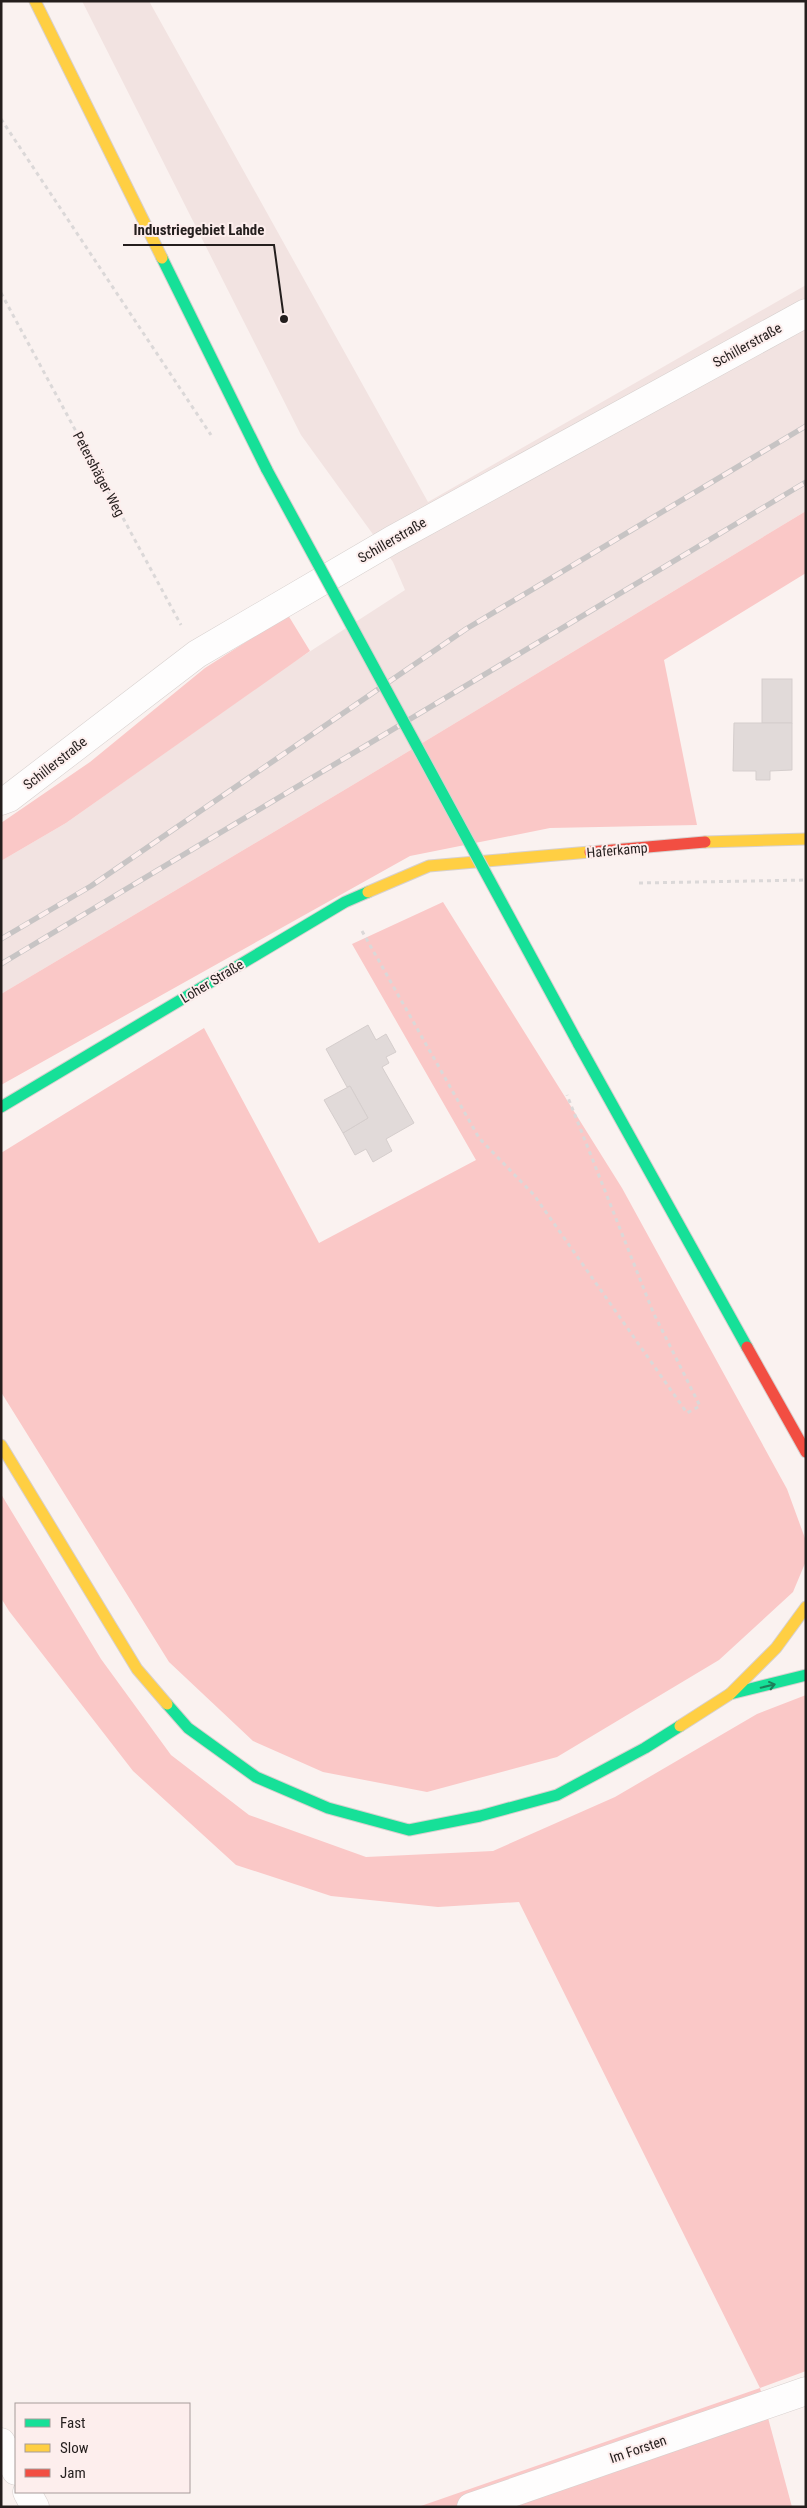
<svg xmlns="http://www.w3.org/2000/svg" width="807" height="2508" font-family="'Roboto Condensed',sans-serif">
  <style>
    .built { fill: #f2e3e1 }
    .green { fill: #fac8c7 }
    .building { fill: #e1dad9; stroke: #d5cecd }
    .lines { fill: none; stroke-linecap: round; stroke-linejoin: round }
    .street-casing { stroke: #d7d0ce; stroke-width: 29 }
    .fast-casing { stroke: #d7d0ce; stroke-width: 13 }
    .slow-casing { stroke: #d7d0ce; stroke-width: 13 }
    .jam-casing { stroke: #d7d0ce; stroke-width: 13 }
    .path { stroke: #dbd8d8; stroke-width: 3; stroke-dasharray: 4 4; stroke-linecap: butt }
    .street { stroke: #fefdfd; stroke-width: 28 }
    .fast { stroke: #16e098; stroke-width: 11 }
    .slow { stroke: #ffcf43; stroke-width: 11 }
    .jam { stroke: #f24e42; stroke-width: 11 }
    .rail-casing { stroke: #c7c4c4; stroke-width: 5.5 }
    .rail { stroke: #fdeeed; stroke-width: 4; stroke-dasharray: 11; stroke-linecap: butt }
    .fast-bridge-casing { stroke: #d7d0ce; stroke-width: 13; stroke-linecap: butt }
    .fast-bridge { stroke: #16e098; stroke-width: 11 }
    .oneway { stroke: #1d7f5a }
    .labels { text-anchor: middle; dominant-baseline: central; stroke-width: 4; stroke-linejoin: round; paint-order: stroke }
    .street-label { font-size: 14px; fill: #241e1d; stroke: #fdeeed }
    .leader { fill: none; stroke: #241e1d; stroke-width: 2 }
    .callout-dot { fill: #241e1d; stroke: #fdeeed; stroke-width: 2 }
    .callout-label { font-size: 15px; text-anchor: middle; font-weight: bold; fill: #241e1d; stroke: #fdeeed; stroke-width: 4; stroke-linejoin: round; paint-order: stroke }
  </style>
  <rect width="100%" height="100%" fill="#faf2f0"/>
  <!-- built -->
  <polygon class="built" points="82,1 149,1 428,502 806,285 806,511 356,783 1,994 1,861 66,823 289,665 405,590 393,562 301,435"/>
  <!-- green -->
  <g class="green">
    <polygon points="806,511 806,573 664,660 697,825 550,828 410,856 1,1085 1,994 356,783"/>
    <polygon points="288,615 310,651 66,823 1,861 1,823 90,762 205,668"/>
    <polygon points="443,902 622,1188 787,1489 806,1541 806,1561 793,1592 719,1660 557,1757 427,1792 323,1772 253,1741 169,1662 1,1392 1,1153 204,1028 319,1243 476,1160 352,944"/>
    <polygon points="1,1494 101,1659 171,1755 249,1815 366,1857 493,1851 615,1797 757,1714 806,1695 806,2371 760,2388 792,2507 418,2507 760,2388 519,1902 438,1907 331,1896 236,1865 133,1771 9,1611 1,1598"/>
  </g>
  <!-- building -->
  <g class="building">
    <rect x="762" y="679" width="30" height="44"/>
    <polygon points="734,723 792,723 792,770 770,771 770,780 756,780 756,771 733,771"/>
    <polygon points="368,1025 376,1040 386,1034 396,1052 386,1057 389,1063 382,1067 414,1123 386,1139 392,1151 373,1162 366,1149 355,1155 343,1133 368,1118 350,1086 347,1087 326,1049"/>
    <polygon points="350,1086 368,1118 343,1133 324,1100"/>
  </g>
  <g class="lines">
    <defs>
      <g id="street">
        <polyline points="1,801 9,798 197,654 392,540 806,313"/>
        <polyline points="1,2442 16,2471"/>
        <polyline points="27,2492 35,2507"/>
        <polyline points="471,2507 806,2391"/>
      </g>
      <g id="fast">
        <polyline points="162,258 267,470"/>
        <polyline points="578,1043 747,1347"/>
        <polyline points="1,1107 345,902 368,892"/>
        <polyline points="730,1694 806,1675"/>
        <polyline points="167,1704 188,1728 256,1777 328,1808 409,1830 480,1816 557,1795 645,1748 680,1726"/>
      </g>
      <g id="slow">
        <polyline points="35,1 162,258"/>
        <polyline points="705,842 806,839"/>
        <polyline points="368,892 429,866 590,852"/>
        <polyline points="1,1445 137,1669 167,1704"/>
        <polyline points="680,1726 730,1694 776,1648 806,1607"/>
      </g>
      <g id="jam">
        <polyline points="590,852 705,842"/>
        <polyline points="747,1347 806,1452"/>
      </g>
    </defs>
    <!-- street casing -->
    <use href="#street" class="street-casing"/>
    <!-- fast casing -->
    <use href="#fast" class="fast-casing"/>
    <!-- slow casing -->
    <use href="#slow" class="slow-casing"/>
    <!-- jam casing -->
    <use href="#jam" class="jam-casing"/>
    <!-- path -->
    <g class="path">
      <polyline points="1,119 211,435"/>
      <polyline points="1,293 181,625"/>
      <polyline points="639,883 806,880"/>
      <polyline points="362,931 479,1138 534,1195 687,1413 700,1406 653,1312 567,1095"/>
    </g>
    <!-- street -->
    <use href="#street" class="street"/>
    <!-- fast -->
    <use href="#fast" class="fast"/>
    <!-- slow -->
    <use href="#slow" class="slow"/>
    <!-- jam -->
    <use href="#jam" class="jam"/>
    <defs>
      <g id="rail">
        <polyline points="1,939 91,886 466,629 806,426"/>
        <polyline points="1,964 806,482"/>
      </g>
    </defs>
    <!-- rail casing -->
    <use href="#rail" class="rail-casing"/>
    <!-- rail -->
    <use href="#rail" class="rail"/>
    <defs>
      <polyline id="fast-bridge" points="267,470 578,1043"/>
    </defs>
    <!-- fast-bridge casing -->
    <use href="#fast-bridge" class="fast-bridge-casing"/>
    <!-- fast-bridge -->
    <use href="#fast-bridge" class="fast-bridge"/>
  </g>
  <!-- one-way arrows -->
  <defs><path id="oneway-shaft" d="M-6 0H5M1.5-3L5.5 0L1.5 3" fill="none" stroke-width="1.6" stroke-linecap="round" stroke-linejoin="round" transform="scale(1.25)"/></defs>
  <use class="oneway" href="#oneway-shaft" transform="translate(768 1686) rotate(-13)"/>
  <g class="labels">
    <!-- street labels -->
    <g class="street-label">
      <text transform="translate(747 345) rotate(-29)">Schillerstraße</text>
      <text transform="translate(99 474) rotate(62)">Petershäger Weg</text>
      <text transform="translate(392 540) rotate(-30)">Schillerstraße</text>
      <text transform="translate(55 763) rotate(-38)">Schillerstraße</text>
      <text transform="translate(617 850) rotate(-5)">Haferkamp</text>
      <text transform="translate(212 981) rotate(-31)">Loher Straße</text>
      <text transform="translate(638 2449) rotate(-19)">Im Forsten</text>
    </g>
  </g>
  <!-- callouts -->
  <path class="leader" d="M284 319L274 245H123"/>
  <circle class="callout-dot" cx="284" cy="319" r="5"/>
  <g class="callout-label">
    <text x="199" y="235">Industriegebiet Lahde</text>
  </g>
  <!-- border -->
  <rect width="807" height="2508" fill="none" stroke="#241e1d" stroke-width="5"/>
  <!-- legend -->
  <rect x="15" y="2403" width="175" height="90" fill="#fdeeed" stroke="#a69b9a"/>
  <rect x="25" y="2419" width="25" height="8" fill="#16e098" stroke="#a69b9a"/>
  <text x="60" y="2428" font-size="15" fill="#241e1d">Fast</text>
  <rect x="25" y="2444" width="25" height="8" fill="#ffcf43" stroke="#a69b9a"/>
  <text x="60" y="2453" font-size="15" fill="#241e1d">Slow</text>
  <rect x="25" y="2469" width="25" height="8" fill="#f24e42" stroke="#a69b9a"/>
  <text x="60" y="2478" font-size="15" fill="#241e1d">Jam</text>
</svg>
